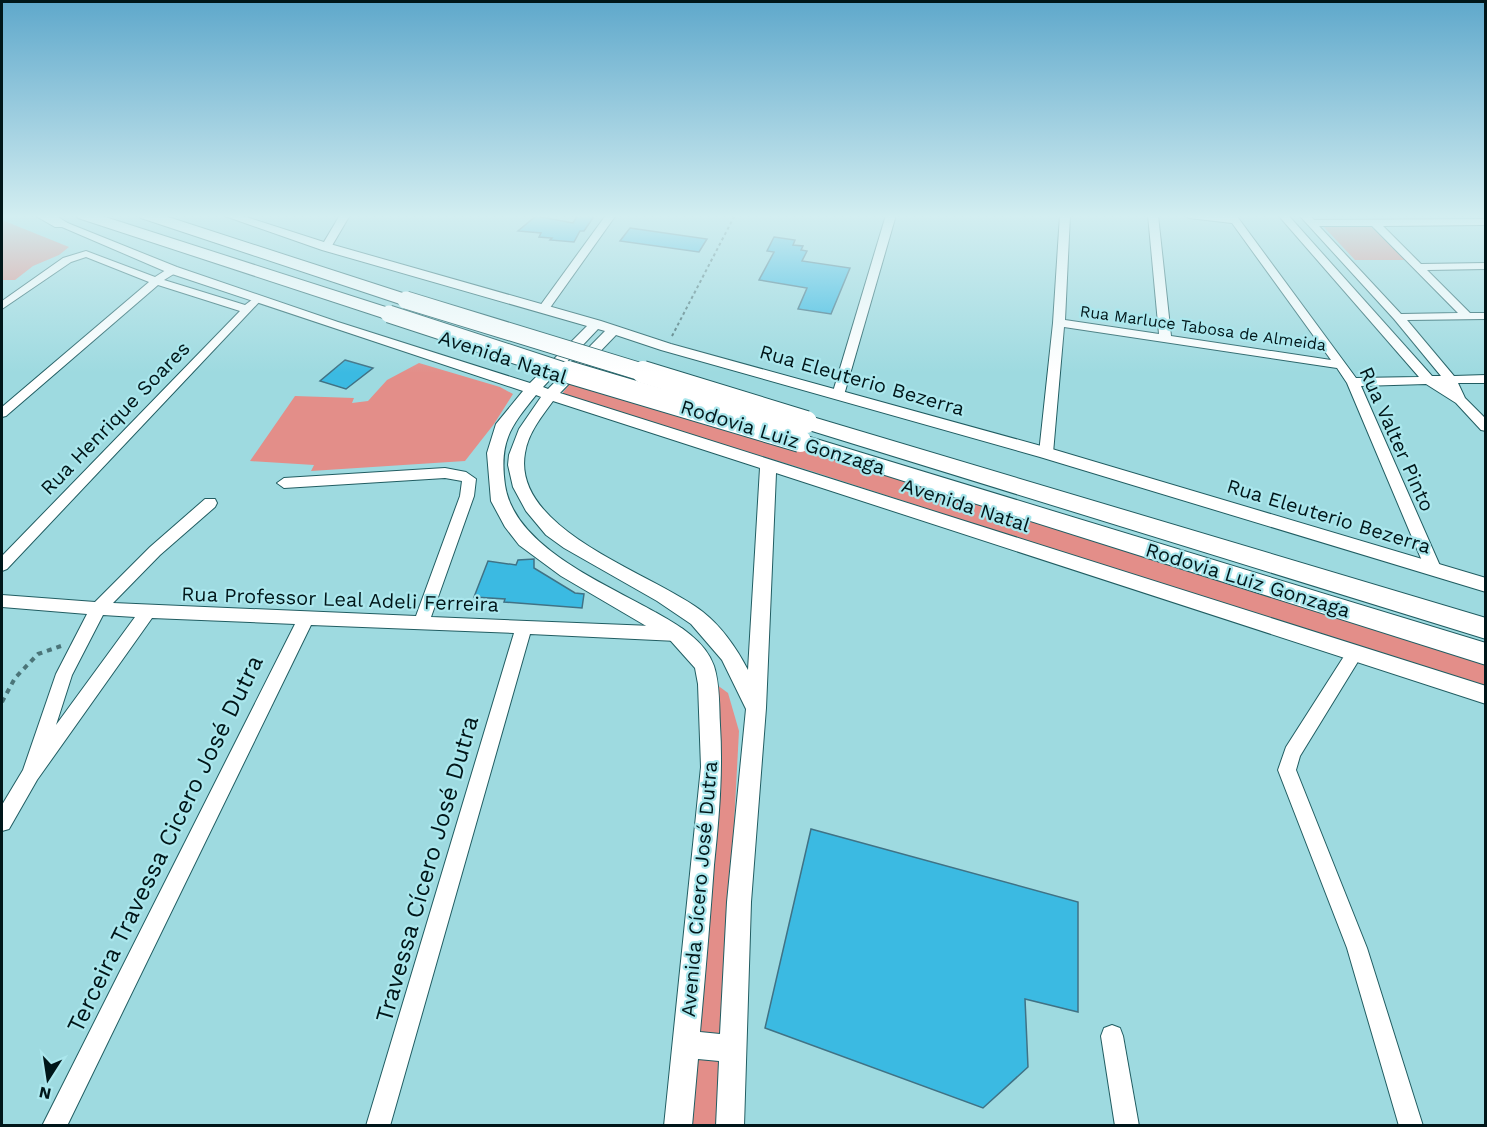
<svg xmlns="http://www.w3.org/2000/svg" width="1487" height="1127" font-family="'Work Sans',sans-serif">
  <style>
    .green { fill: #e38e89 }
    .building { fill: #3bbae2; stroke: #407285; stroke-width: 1.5 }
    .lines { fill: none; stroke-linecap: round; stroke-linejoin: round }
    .minor-casing { stroke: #215d62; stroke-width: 2 }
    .tertiary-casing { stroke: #215d62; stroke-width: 2 }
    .trunk-casing { stroke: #215d62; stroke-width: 2 }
    .path-far1 { stroke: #4b7478; stroke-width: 2; stroke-dasharray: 3 3; stroke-linecap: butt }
    .path { stroke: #4b7478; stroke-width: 4; stroke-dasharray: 5 5; stroke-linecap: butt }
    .minor { fill: #fff; fill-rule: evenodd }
    .tertiary { fill: #fff; fill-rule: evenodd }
    .trunk { fill: #fff; fill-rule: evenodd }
    .trunk-bridge-far1-casing { stroke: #215d62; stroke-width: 19; stroke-linecap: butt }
    .trunk-bridge-casing { stroke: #215d62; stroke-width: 24; stroke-linecap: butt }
    .trunk-bridge-far1 { stroke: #fff; stroke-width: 17 }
    .trunk-bridge { stroke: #fff; stroke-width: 22 }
    .labels { text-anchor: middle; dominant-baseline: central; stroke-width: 4.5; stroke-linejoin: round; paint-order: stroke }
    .far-street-label { font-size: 16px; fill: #001619; stroke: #abe7ed }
    .street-label { font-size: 20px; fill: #001619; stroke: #abe7ed }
    .near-street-label { font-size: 24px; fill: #001619; stroke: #abe7ed }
  </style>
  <rect width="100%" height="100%" fill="#9edae0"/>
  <!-- green -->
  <g class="green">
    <polygon points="2,220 69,247 59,255 33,266 15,280 2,280"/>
    <polygon points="1371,224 1407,260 1355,260 1322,225"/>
    <polygon points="419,363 500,387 513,394 494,424 465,461 311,471 314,465 250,461 295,396 354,398 352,403 368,401 387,380"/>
    <polygon points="578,373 1485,662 1485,689 811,471 561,395"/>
    <polygon points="713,682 728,693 739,731 718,1125 685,1126"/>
  </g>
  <!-- building -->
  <g class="building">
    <polygon points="578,215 595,215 584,231 580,231 574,242 550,240 552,238 539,237 541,233 518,231 536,216 573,223"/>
    <polygon points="630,228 707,239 699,252 620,241"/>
    <polygon points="774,237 795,240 793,245 803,246 801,250 807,251 802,261 850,268 831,314 798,309 807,288 759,280 774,252 767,251"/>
    <polygon points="345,360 373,368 346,389 320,381"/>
    <polygon points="534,559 534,568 575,593 584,594 582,608 504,602 505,599 474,597 488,561 516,565 518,560"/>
    <polygon points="811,829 1078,902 1078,1012 1025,999 1028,1067 983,1108 765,1028"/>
  </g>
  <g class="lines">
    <defs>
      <g id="minor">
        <polygon points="340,215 350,215 330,249 322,249 321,247"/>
        <polygon points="606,215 616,215 547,312 539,312 537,310"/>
        <polygon points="886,215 896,215 844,395 842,398 834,398 832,395"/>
        <path d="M1060,215H1070L1065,320L1159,334L1148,215H1158L1171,336L1331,360L1232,223L1189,218L1184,215H1236L1356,378L1419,377L1278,215H1288L1432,376H1441L1394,319L1299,215H1310L1314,220L1486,219V225L1383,226L1421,264L1486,263V269L1427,270L1470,313H1486V319L1407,320L1454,376L1486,375V383H1458L1465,398L1486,419V431L1481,430L1456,403L1426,384L1361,386L1441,568L1438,572H1428L1425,568L1347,383L1337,368L1064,327L1053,453L1051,456H1041L1039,453L1053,323ZM1319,226H1372L1458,313L1401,314Z"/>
        <polygon points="86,251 155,277 169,268 177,268 177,272 164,280 245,305 257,296 262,299 7,569 2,571 2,556 240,311 158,285 6,416 2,417 2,407 149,282 86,257 71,262 2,309 2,301 63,258"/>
        <path d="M445,468L466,472L476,479L474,496L431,617L677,627L683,629L685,634L683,639L677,641L530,634L390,1126H366L514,633L311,625L67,1126H42L295,624L152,618L37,780L9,829L2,831V805L23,770L56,674L87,614L2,607V595L95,602L150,547L205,499H215L217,503L215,507L160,555L113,603L416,616L460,496L462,481L445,478L284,488L277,483L284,478ZM103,615L135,617L56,725L72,675Z"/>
        <polygon points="1354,648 1360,650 1362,655 1300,756 1296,770 1367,948 1423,1126 1399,1126 1347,948 1278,770 1286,747 1348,650"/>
        <polygon points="1112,1025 1120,1028 1123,1036 1139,1126 1115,1126 1101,1036 1104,1028"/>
      </g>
      <path id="tertiary" d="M222,215H240L330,244L601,321L671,344L1052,449L1486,578V592L1040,457L661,350L616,335L560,393L1486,686V704L776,473L766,708L751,902L744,1126H716L719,1061L698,1059L692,1126H664L701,767L698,684L695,668L670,640L561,576L519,545L505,527L491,501L487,453L496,424L523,391L169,273L55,224L61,220L65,222L177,267L338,322L530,383L587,326L322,250ZM598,329L605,331L548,389L543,387ZM536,395L541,397L519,429L509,455L508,465L513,487L526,511L546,535L564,548L657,601L691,624L722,660L746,709L727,902L720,1034L700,1032C705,977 710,921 714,865C719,818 723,772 720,725C719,706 720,685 714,666C705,640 678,625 655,612C606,584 514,547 505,485C499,442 510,427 536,395ZM553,401L760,468L748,670C737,649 723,628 703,612C655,574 511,531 525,453C528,433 542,416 553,401Z"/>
      <g id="trunk">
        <polygon points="34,215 55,215 69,224 67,227 55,227"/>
        <polygon points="75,215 99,215 395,310 398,314 395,318 383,318 78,218"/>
        <polygon points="138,215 162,215 412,296 415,300 412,304 400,304 141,218"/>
        <polygon points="806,415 1486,618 1486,639 799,427 796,422 799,417"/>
        <polygon points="800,434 1486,643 1486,665 793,446 790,441 793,436"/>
      </g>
    </defs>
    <!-- minor casing -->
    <use href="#minor" class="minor-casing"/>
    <!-- tertiary casing -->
    <use href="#tertiary" class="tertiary-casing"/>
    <!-- trunk casing -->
    <use href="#trunk" class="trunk-casing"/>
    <!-- path-far1 -->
    <polyline class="path-far1" points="672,336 735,215"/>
    <!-- path -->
    <polyline class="path" points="2,702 15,678 38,654 61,646"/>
    <!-- minor -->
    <use href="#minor" class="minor"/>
    <!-- tertiary -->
    <use href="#tertiary" class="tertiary"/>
    <!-- trunk -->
    <use href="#trunk" class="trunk"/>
    <defs>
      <g id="trunk-bridge-far1">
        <polyline points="406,300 648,374"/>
        <polyline points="389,314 573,374"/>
      </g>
      <g id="trunk-bridge">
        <polyline points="568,372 800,441"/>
        <polyline points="643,372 806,422"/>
      </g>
    </defs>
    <!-- trunk-bridge-far1 casing -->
    <use href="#trunk-bridge-far1" class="trunk-bridge-far1-casing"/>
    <!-- trunk-bridge casing -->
    <use href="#trunk-bridge" class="trunk-bridge-casing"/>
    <!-- trunk-bridge-far1 -->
    <use href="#trunk-bridge-far1" class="trunk-bridge-far1"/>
    <!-- trunk-bridge -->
    <use href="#trunk-bridge" class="trunk-bridge"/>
  </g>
  <!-- sky -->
  <linearGradient id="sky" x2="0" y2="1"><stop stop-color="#5fa8cb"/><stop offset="0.58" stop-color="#d3eef1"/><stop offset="1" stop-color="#d3eef1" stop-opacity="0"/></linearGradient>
  <rect width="1487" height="373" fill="url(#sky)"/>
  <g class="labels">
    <!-- far-street labels -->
    <g class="far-street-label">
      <text transform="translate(1203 328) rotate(8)">Rua Marluce Tabosa de Almeida</text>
    </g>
    <!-- street labels -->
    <g class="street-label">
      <text transform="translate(503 357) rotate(18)">Avenida Natal</text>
      <text transform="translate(862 380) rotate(16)">Rua Eleuterio Bezerra</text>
      <text transform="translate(115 418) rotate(-46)">Rua Henrique Soares</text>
      <text transform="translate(783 437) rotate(17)">Rodovia Luiz Gonzaga</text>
      <text transform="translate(1397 439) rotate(66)">Rua Valter Pinto</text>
      <text transform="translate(966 505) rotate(18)">Avenida Natal</text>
      <text transform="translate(1329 516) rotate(17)">Rua Eleuterio Bezerra</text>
      <text transform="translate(1248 580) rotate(17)">Rodovia Luiz Gonzaga</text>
      <text transform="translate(340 599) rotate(2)">Rua Professor Leal Adeli Ferreira</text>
      <text transform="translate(699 889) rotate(-85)">Avenida Cícero José Dutra</text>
    </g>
    <!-- near-street labels -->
    <g class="near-street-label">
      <text transform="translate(165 844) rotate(-64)">Terceira Travessa Cicero José Dutra</text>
      <text transform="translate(427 869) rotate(-74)">Travessa Cícero José Dutra</text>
    </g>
  </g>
  <!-- border -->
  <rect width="1487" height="1127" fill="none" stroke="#001619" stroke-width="6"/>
  <!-- north arrow -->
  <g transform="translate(48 1079) rotate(192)" stroke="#abe7ed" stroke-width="4.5" paint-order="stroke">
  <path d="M0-4.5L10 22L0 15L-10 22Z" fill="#001619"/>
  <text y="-9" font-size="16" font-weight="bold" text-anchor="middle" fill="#001619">N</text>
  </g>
</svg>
